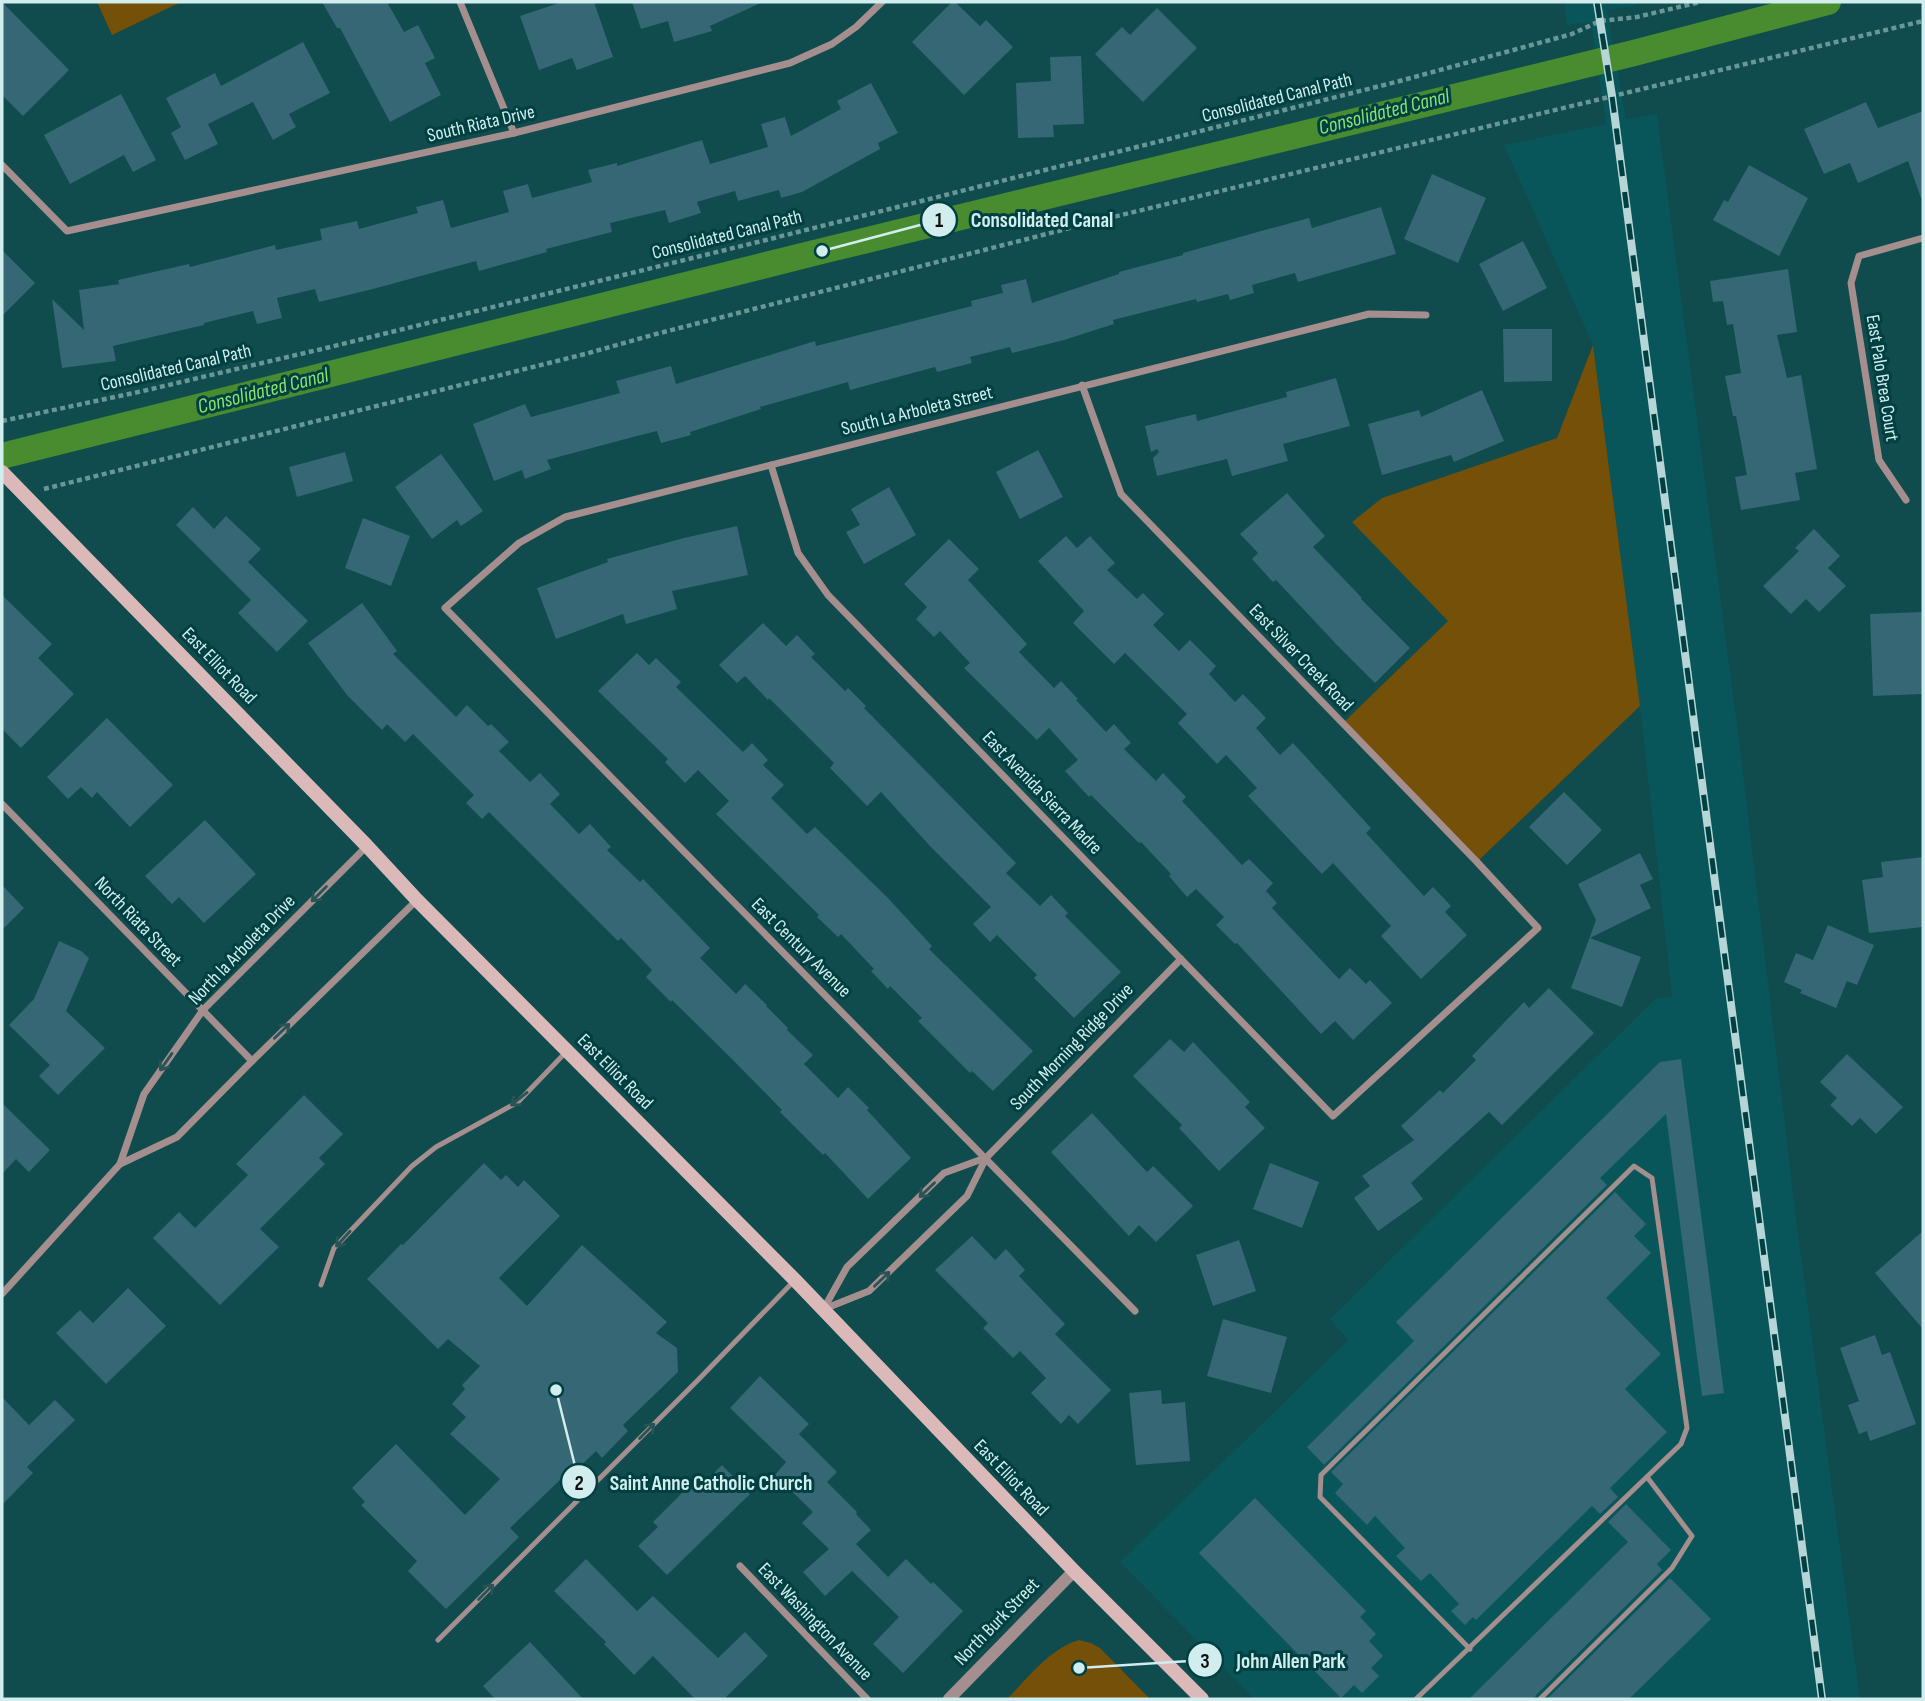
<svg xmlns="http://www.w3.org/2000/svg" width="1925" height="1701" font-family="'Sofia Sans Condensed',sans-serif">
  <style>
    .built { fill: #085659 }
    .green { fill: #745008 }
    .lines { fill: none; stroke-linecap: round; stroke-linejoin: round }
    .canal { stroke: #498c30; stroke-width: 26 }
    .building { fill: #356775 }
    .path { stroke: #699697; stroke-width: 4.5; stroke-dasharray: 5 3.5; stroke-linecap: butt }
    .service { stroke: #a48e8e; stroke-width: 5 }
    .minor { stroke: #a48e8e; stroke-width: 7 }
    .tertiary { stroke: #a48e8e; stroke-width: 12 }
    .secondary { stroke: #dbb9b8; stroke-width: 14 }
    .rail-casing { stroke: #b5d5d6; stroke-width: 8 }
    .rail { stroke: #004042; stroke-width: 5; stroke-dasharray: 16; stroke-linecap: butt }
    .oneway { stroke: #295455 }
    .labels { text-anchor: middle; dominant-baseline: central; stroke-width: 6; stroke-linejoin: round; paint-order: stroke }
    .street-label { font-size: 19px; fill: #d1eded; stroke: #004042 }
    .water-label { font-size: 21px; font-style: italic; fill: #8de26e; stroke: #004042 }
    .leader { fill: none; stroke: #d1eded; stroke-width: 2.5 }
    .callout-dot { fill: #d1eded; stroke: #004042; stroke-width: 2.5 }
    .mark-label { font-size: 21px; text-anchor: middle; font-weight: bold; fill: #111 }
    .callout-label { font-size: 21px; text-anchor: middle; font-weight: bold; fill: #d1eded; stroke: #004042; stroke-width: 6; stroke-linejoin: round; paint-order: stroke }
  </style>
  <rect width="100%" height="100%" fill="#104b4d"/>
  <!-- built -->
  <polygon class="built" points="1564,2 1637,2 1638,6 1607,10 1626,119 1657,114 1740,748 1796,1218 1860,1699 1254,1699 1120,1562 1348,1340 1330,1319 1656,998 1672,997 1640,706 1593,345 1504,145 1606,124 1591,22 1567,25"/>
  <!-- green -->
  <g class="green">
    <polygon points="97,2 181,2 112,35"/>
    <polygon points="1593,345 1640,706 1477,862 1343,723 1448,621 1352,522 1382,498 1557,438"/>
    <path d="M1079,1640L1091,1643L1100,1648L1150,1699H1007C1028,1678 1049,1649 1079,1640Z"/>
  </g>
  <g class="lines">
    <!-- canal -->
    <polyline class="canal" points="2,456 822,251 1634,53 1828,2"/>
  </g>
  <!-- building -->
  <g class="building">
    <polygon points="2,2 69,70 23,116 2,95"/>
    <polygon points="322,2 387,2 404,32 418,25 435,58 425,63 441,95 390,122 340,28 337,28"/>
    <polygon points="562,2 594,2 613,57 577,70 572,58 539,70 520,16"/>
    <polygon points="632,2 763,2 710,26 712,31 674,42 668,21 641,29"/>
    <polygon points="952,2 955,2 980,26 986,20 1013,47 964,95 912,42"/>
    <polygon points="1157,8 1197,48 1143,102 1095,54 1122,27 1130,35"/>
    <polygon points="303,42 330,93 289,114 296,127 273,140 253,102 208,124 218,144 185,160 171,133 181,127 166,98 215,73 221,86"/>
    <polygon points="1081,56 1084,124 1053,125 1054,137 1018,138 1016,83 1051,81 1050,57"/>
    <polygon points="871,83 898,133 878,143 880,149 802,192 781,198 779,190 738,201 735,191 697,202 701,213 669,223 665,210 610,223 612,232 546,249 547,252 479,271 476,261 373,289 319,302 315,289 277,298 282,318 257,324 253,311 204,323 204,325 113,346 116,361 62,368 52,299 84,330 79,290 119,284 118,280 189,264 190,267 275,245 276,250 322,240 320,229 357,221 359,229 418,213 416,207 443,200 451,228 509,212 503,191 528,184 532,198 592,182 588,170 617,163 617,166 702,140 710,164 768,147 761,124 785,117 791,136 841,109 837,101"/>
    <polygon points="121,94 156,160 133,172 124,155 70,184 44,135"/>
    <polygon points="1866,102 1878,128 1923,111 1923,198 1921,198 1908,161 1858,183 1850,163 1824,174 1804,129"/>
    <polygon points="1749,165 1808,198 1779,256 1713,220 1724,200 1728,202"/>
    <polygon points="1432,174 1486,198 1458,263 1404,239"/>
    <polygon points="1381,207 1396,254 1298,282 1295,273 1252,285 1254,293 1230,300 1228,294 1197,302 1196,299 1113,320 1114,324 1064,340 1012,353 1010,347 970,357 972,363 937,372 935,367 850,390 848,382 760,407 761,409 690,432 691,435 661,443 657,431 633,437 547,460 551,469 525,479 522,470 494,481 473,424 525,404 531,417 620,393 616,381 671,366 676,384 815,341 816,346 972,306 971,301 1003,293 1001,285 1026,279 1032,303 1119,274 1119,272 1183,255 1183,253 1254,233 1309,218 1312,228"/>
    <polygon points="1523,241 1547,288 1503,311 1479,264"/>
    <polygon points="2,250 35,283 2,316"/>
    <polygon points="1788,269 1797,332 1777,335 1787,378 1801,375 1817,469 1795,473 1800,500 1741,510 1735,477 1747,475 1736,416 1733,416 1725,376 1741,373 1733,324 1727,325 1723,301 1713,302 1710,281"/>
    <polygon points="1503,329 1552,329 1552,381 1504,382"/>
    <polygon points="1336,378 1350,426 1283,444 1288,461 1232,476 1227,459 1157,476 1153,458 1159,452 1157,449 1151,452 1145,426 1196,414 1197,421 1287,397 1286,392"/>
    <polygon points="1482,390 1504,441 1454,462 1451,455 1382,475 1368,424 1419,410 1421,417"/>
    <polygon points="1038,450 1063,497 1020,519 996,472"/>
    <polygon points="345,452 353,481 297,497 289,467"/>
    <polygon points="441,454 483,511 461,526 457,520 432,539 395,487"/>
    <polygon points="889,487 916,535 864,564 846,532 860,525 851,509"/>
    <polygon points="1287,493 1325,536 1313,547 1362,598 1361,599 1410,648 1375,683 1337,645 1276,580 1273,582 1252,559 1258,553 1240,534"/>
    <polygon points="193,507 214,529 226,516 261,549 248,562 308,621 277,652 238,613 251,600 176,525"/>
    <polygon points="363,518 410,536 391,586 345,568"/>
    <polygon points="737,526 748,575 672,591 677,609 626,624 623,614 556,639 537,588 608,562 607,559 684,538"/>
    <polygon points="1814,529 1840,556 1828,568 1846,586 1819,612 1806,599 1791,614 1763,586 1799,551 1795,548"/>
    <polygon points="1066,536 1077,548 1090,536 1115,563 1107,570 1137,599 1143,593 1164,614 1153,625 1179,651 1190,640 1216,666 1209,674 1235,702 1243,694 1266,718 1256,728 1280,755 1293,743 1371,828 1366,833 1424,896 1433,887 1451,906 1445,912 1467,935 1421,979 1381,936 1391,926 1333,863 1322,874 1248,796 1257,788 1226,755 1217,764 1178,723 1187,714 1125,653 1114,664 1073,623 1084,611 1038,561"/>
    <polygon points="949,539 979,569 968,580 1027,644 1019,652 1054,688 1061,681 1078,699 1076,700 1106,732 1114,724 1131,743 1124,749 1156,781 1163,773 1186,797 1182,801 1242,865 1249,859 1273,883 1266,891 1277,903 1272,908 1339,979 1350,968 1366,984 1370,980 1392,1003 1353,1040 1335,1021 1321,1034 1237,943 1235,944 1216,925 1224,917 1196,889 1187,897 1169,876 1171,874 1141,842 1139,843 1091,795 1089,797 1065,771 1078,760 1049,728 1037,740 964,668 970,663 940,631 934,637 916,619 927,607 904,584"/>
    <polygon points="2,595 52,644 38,658 74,694 21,748 2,729"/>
    <polygon points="362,603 397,651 393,654 456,717 467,705 488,726 491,724 509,742 499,751 530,782 540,773 560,794 550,804 579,834 590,824 611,847 607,850 640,882 643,879 710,948 700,958 736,994 745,984 767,1005 766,1006 788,1028 787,1030 813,1055 804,1064 838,1098 848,1087 869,1108 867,1110 911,1158 868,1199 825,1153 823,1155 780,1112 782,1110 732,1059 672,1000 671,1002 646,977 652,970 621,938 618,941 489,812 482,819 466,803 474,795 413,734 405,742 387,724 382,730 347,695 308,643"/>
    <polygon points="1923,612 1923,694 1873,696 1870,614"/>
    <polygon points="763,623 786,646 797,635 815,654 811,657 845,691 848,688 866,706 864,708 1016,863 1006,873 1040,906 1051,895 1068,913 1065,916 1121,972 1074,1018 1034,978 1037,975 997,935 990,942 973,924 991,907 929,845 881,792 867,806 830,768 834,763 769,698 768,700 745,676 737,683 719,665"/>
    <polygon points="637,653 649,665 656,658 681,682 676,687 743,752 752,743 768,760 763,765 784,785 771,798 807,834 815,827 888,898 932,946 929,949 1033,1051 993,1091 972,1071 970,1073 918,1021 922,1018 890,986 888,989 871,971 874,969 841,934 838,937 817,917 819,915 716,814 729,801 698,770 685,783 665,762 668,759 598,691"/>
    <polygon points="107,718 173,785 130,827 97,792 92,798 81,787 68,799 47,777"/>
    <polygon points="1564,792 1602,830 1567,865 1529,827"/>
    <polygon points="205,820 256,874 204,923 179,897 172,904 145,876"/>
    <polygon points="1640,853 1653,879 1640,885 1651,908 1590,938 1641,957 1622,1007 1571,988 1596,920 1578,884"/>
    <polygon points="1923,857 1923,927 1869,933 1862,880 1883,877 1881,862"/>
    <polygon points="2,885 24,908 2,930"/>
    <polygon points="1828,925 1874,945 1857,985 1847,981 1836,1008 1800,993 1802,990 1784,982 1796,953 1813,960"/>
    <polygon points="59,941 81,951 89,958 66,1011 105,1048 58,1095 39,1076 50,1065 9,1025 34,999"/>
    <polygon points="1549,988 1594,1033 1502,1125 1489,1112 1411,1183 1423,1199 1378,1231 1354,1198 1370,1186 1362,1176 1414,1140 1401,1126 1440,1090 1443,1093 1476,1060 1472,1056 1524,1002 1529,1008"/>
    <polygon points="1170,1039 1184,1052 1193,1042 1250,1102 1245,1107 1265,1128 1219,1171 1179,1128 1182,1125 1133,1076"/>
    <polygon points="1847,1054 1903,1107 1876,1134 1860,1118 1852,1126 1830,1105 1837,1098 1820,1082"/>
    <polygon points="1681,1059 1724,1393 1702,1396 1666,1114 1600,1178 1607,1185 1324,1465 1307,1447 1414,1341 1396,1322 1660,1062"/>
    <polygon points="304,1095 343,1134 319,1158 325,1164 260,1229 279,1247 220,1305 153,1238 179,1212 195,1228 248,1175 236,1164"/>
    <polygon points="2,1103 50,1150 29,1172 16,1159 2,1174"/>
    <polygon points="1092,1113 1147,1172 1153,1166 1193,1206 1156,1242 1139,1225 1129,1236 1051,1152"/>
    <polygon points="484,1163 501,1180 506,1175 518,1187 524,1180 560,1216 499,1278 527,1306 582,1245 667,1322 656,1333 677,1348 678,1372 623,1425 628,1431 602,1458 596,1451 563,1483 560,1480 510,1528 519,1537 446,1609 408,1571 417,1561 361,1505 365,1502 352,1488 396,1444 465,1515 500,1479 450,1434 466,1417 452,1404 465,1389 462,1385 480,1366 448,1339 438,1349 367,1279 401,1244 403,1245"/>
    <polygon points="1270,1163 1319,1182 1302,1228 1253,1209"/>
    <polygon points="1615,1192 1646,1224 1634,1236 1651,1253 1606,1298 1661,1354 1625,1389 1667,1432 1610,1488 1618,1497 1600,1514 1592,1506 1476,1620 1473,1617 1465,1625 1451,1611 1459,1604 1430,1573 1421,1581 1396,1556 1405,1548 1375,1516 1367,1525 1335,1493 1343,1484 1331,1472"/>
    <polygon points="1923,1231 1923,1329 1875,1273"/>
    <polygon points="972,1236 995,1260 1006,1249 1025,1270 1019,1276 1065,1324 1055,1334 1111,1390 1078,1424 1069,1415 1061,1424 1031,1393 1046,1378 1020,1351 1013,1358 983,1328 988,1323 935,1270"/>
    <polygon points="1239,1240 1256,1291 1213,1306 1196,1255"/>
    <polygon points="128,1288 166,1326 106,1384 56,1333 80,1310 93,1323"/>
    <polygon points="1223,1319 1287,1337 1271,1393 1207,1376"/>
    <polygon points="1875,1335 1882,1355 1890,1352 1916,1424 1870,1441 1867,1431 1859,1434 1848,1405 1859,1401 1840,1348"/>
    <polygon points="760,1376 809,1424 799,1434 837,1472 827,1482 857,1512 856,1514 871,1530 856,1544 888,1577 906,1559 931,1584 933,1582 963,1611 903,1673 873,1644 899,1617 852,1571 825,1596 803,1572 829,1549 802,1523 813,1512 775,1475 786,1462 730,1408"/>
    <polygon points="1161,1390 1162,1404 1185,1402 1190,1461 1136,1465 1129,1393"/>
    <polygon points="2,1397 29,1425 55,1400 75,1420 27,1467 33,1473 2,1505"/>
    <polygon points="722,1465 750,1494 667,1575 638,1546 658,1527 653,1522 694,1481 700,1487"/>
    <polygon points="1255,1498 1366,1611 1360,1617 1376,1634 1369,1641 1383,1656 1371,1668 1379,1676 1362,1693 1354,1685 1341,1698 1199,1553"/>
    <polygon points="1626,1504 1671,1550 1657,1564 1662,1570 1536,1695 1535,1699 1469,1699 1628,1542 1608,1522"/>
    <polygon points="586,1559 637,1611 653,1596 718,1658 745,1632 768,1656 724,1699 695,1699 653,1656 634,1675 604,1644 606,1642 554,1591"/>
    <polygon points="1670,1578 1711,1619 1629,1699 1547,1699"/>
    <polygon points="530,1642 583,1699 495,1699 483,1686"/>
  </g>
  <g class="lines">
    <!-- path -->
    <g class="path">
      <polyline points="2,421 143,391 326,348 766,240 1396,82 1572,34 1600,21 1637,17 1700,2"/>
      <polyline points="44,489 585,354 656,334 1109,218 1923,21"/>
    </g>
    <!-- service -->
    <g class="service">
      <polyline points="321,1285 334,1248 338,1244 412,1166 436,1147 518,1102 567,1051"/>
      <polyline points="438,1640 698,1380 793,1282"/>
      <polyline points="1416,1699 1681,1444 1687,1428 1652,1178 1634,1166 1321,1475 1320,1497 1470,1649"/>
      <polyline points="1540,1699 1672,1568 1692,1536 1647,1477"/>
    </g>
    <!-- minor -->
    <g class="minor">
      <polyline points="460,2 514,133"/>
      <polyline points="2,165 67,231 514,133 790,63 832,44 856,27 882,2"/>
      <polyline points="771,465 798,553 828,595 1333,1116 1538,928 1477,862 1121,494 1082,385"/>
      <polyline points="1906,500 1879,460 1851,283 1859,256 1923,238"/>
      <polyline points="2,804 252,1061"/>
      <polyline points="367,846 203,1010 144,1094 120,1164 177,1137 252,1061 417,900"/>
      <polyline points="2,1294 120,1164"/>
      <polyline points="824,1309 869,1291 967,1196 986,1158 1181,959"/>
      <polyline points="823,1310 847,1267 944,1173 985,1158"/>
      <polyline points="1135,1311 445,608 519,543 565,517 1369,314 1426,315"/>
      <polyline points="740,1566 867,1699"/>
    </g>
    <!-- tertiary -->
    <polyline class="tertiary" points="949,1699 1074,1571"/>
    <!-- secondary -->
    <polyline class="secondary" points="2,472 367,846 417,900 795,1280 1074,1571 1202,1699"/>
    <defs>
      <polyline id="rail" points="1597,2 1612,96 1822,1699"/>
    </defs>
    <!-- rail casing -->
    <use href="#rail" class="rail-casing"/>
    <!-- rail -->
    <use href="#rail" class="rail"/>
  </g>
  <!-- one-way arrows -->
  <defs><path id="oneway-shaft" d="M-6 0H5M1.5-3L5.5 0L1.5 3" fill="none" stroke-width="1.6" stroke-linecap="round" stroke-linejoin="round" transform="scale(1.75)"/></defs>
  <g class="oneway">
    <use href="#oneway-shaft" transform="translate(319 894) rotate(135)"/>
    <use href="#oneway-shaft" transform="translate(282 1031) rotate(-44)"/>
    <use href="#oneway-shaft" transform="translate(166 1062) rotate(125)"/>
    <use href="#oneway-shaft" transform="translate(519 1099) rotate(141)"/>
    <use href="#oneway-shaft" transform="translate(927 1190) rotate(136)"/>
    <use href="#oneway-shaft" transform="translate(343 1239) rotate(132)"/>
    <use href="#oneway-shaft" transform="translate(882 1279) rotate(-44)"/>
    <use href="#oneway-shaft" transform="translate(647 1431) rotate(-45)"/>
    <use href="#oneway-shaft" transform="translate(486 1592) rotate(-45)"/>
  </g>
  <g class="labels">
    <!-- street labels -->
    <g class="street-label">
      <text transform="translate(1277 98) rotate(-14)">Consolidated Canal Path</text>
      <text transform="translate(481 124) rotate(-13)">South Riata Drive</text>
      <text transform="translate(727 235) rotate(-14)">Consolidated Canal Path</text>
      <text transform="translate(176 368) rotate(-13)">Consolidated Canal Path</text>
      <text transform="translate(1882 378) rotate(81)">East Palo Brea Court</text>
      <text transform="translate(917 411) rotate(-14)">South La Arboleta Street</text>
      <text transform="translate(1301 658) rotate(46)">East Silver Creek Road</text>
      <text transform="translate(219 666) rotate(46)">East Elliot Road</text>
      <text transform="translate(1042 793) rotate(46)">East Avenida Sierra Madre</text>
      <text transform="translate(138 922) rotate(46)">North Riata Street</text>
      <text transform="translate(801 948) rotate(45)">East Century Avenue</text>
      <text transform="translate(242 950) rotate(-46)">North la Arboleta Drive</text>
      <text transform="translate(1072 1047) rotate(-46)">South Morning Ridge Drive</text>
      <text transform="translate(615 1072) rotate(45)">East Elliot Road</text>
      <text transform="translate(1011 1478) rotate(46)">East Elliot Road</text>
      <text transform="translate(815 1622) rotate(46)">East Washington Avenue</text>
      <text transform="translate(997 1622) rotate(-46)">North Burk Street</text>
    </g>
    <!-- water labels -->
    <g class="water-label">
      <text transform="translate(1384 112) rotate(-14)">Consolidated Canal</text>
      <text transform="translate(263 391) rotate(-14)">Consolidated Canal</text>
    </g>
  </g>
  <!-- callouts -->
  <path class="leader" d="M822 251L939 220M556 1390L579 1482M1079 1668L1205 1660"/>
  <g class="callout-dot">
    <circle cx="822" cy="251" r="7"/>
    <circle cx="556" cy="1390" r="7"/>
    <circle cx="1079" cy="1668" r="7"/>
    <circle cx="939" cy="220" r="18"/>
    <circle cx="579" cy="1482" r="18"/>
    <circle cx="1205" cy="1660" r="18"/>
  </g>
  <g class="mark-label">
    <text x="939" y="227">1</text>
    <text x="579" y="1490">2</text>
    <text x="1205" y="1668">3</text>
  </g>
  <g class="callout-label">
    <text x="1042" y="227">Consolidated Canal</text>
    <text x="711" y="1490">Saint Anne Catholic Church</text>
    <text x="1291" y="1668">John Allen Park</text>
  </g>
  <!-- border -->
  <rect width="1925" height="1701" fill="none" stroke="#d1eded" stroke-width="7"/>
</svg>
